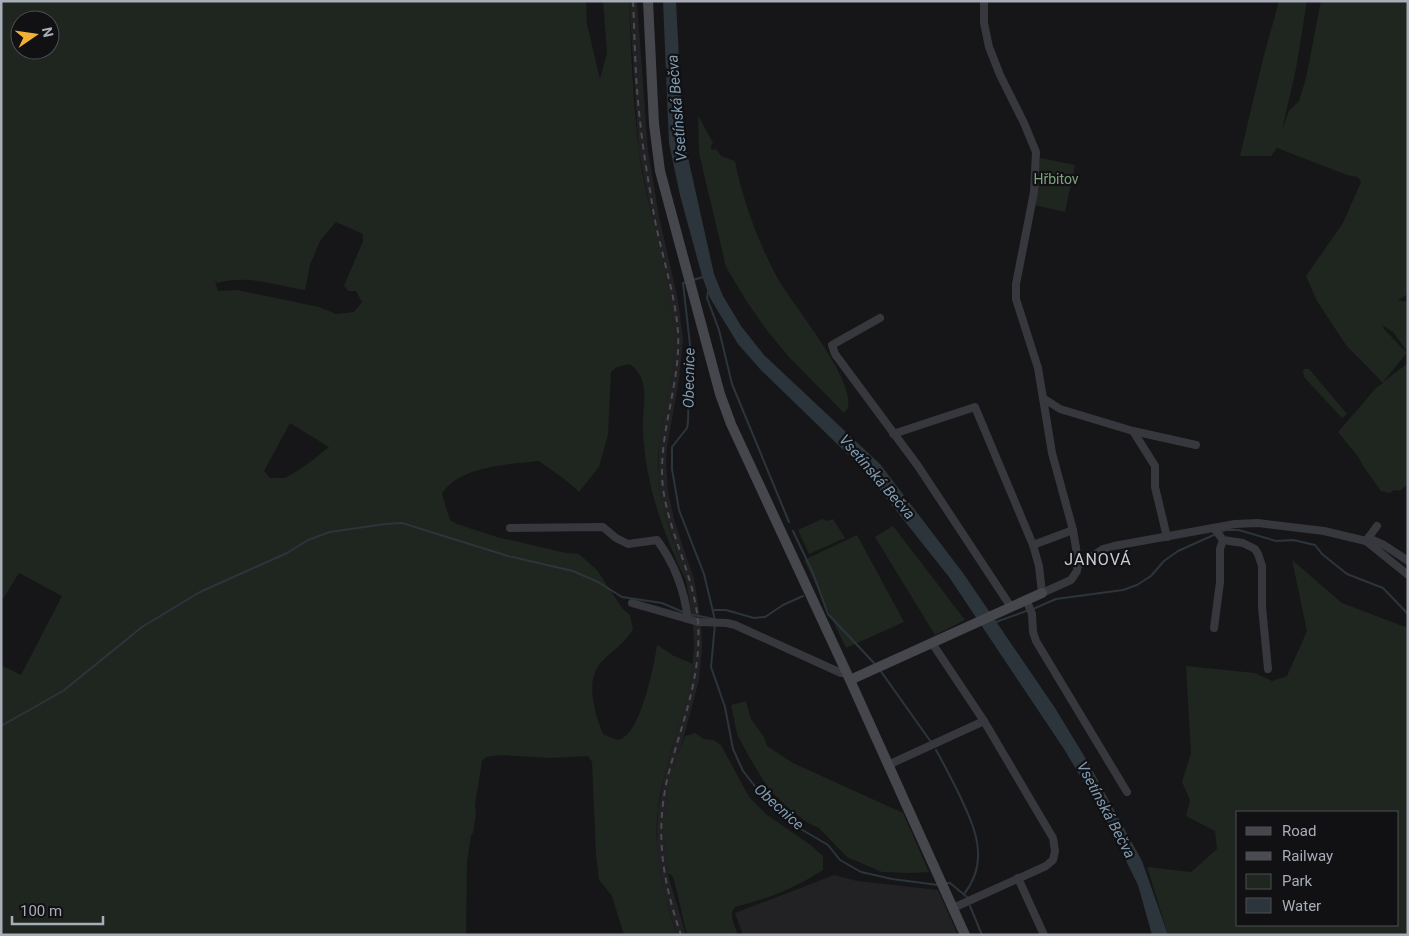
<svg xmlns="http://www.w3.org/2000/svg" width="1409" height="936" font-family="Roboto,sans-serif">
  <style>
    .built { fill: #222225 }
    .green { fill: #1e261f; fill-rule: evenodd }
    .water { fill: #2c353c }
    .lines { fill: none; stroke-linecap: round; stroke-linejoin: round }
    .stream { stroke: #2c353c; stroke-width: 2 }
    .street { stroke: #37383d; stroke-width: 8 }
    .secondary { stroke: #45474d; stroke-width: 10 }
    .rail { stroke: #4a4c52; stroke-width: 2; stroke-dasharray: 6 5; stroke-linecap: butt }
    .labels { text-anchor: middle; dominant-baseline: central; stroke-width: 4.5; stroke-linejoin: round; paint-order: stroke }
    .park-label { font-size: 14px; fill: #7fa381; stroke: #111113 }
    .water-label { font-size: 15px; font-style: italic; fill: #7f9bb3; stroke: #111113 }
    .quarter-label { font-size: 16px; letter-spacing: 1px; fill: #c9ccd4; stroke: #111113 }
  </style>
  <rect width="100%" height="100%" fill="#161618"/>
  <!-- built -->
  <g class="built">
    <polygon points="629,1 637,1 648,151 659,216 678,300 683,339 679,380 667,447 666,463 668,491 675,523 694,579 701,621 702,649 699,680 672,780 665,838 668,875 686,935 677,935 664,894 657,858 657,827 658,811 664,778 691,678 694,648 693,622 686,581 662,505 658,478 659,446 673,321 639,152"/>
    <polygon points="834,875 857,881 938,890 958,935 743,935 735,913"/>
  </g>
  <!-- green -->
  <g class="green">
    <path d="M1,1H586L587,24L600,79L607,53L603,1H629C631,51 633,102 639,152C647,209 667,265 673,322C679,370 660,414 658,461C656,503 675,542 686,581C663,532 646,487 643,432C641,407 653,382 630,364L617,367L611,372L608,434L599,467L579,492C566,479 554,472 539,461C510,464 458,466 442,494L450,520L457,524L497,537L566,553L579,554L597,570L622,608L630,615L633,630C630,634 627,638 623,642C615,651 602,658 596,670C587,687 596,718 603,734C608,736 615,741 621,739C641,731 654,666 657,645L674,656L693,664C688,703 673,740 664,778C649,835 658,880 677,935H624L612,896L599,880L596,855L592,762L588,756L551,758L501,755L486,757L482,761L475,805L476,814L473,833L471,835L467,863L466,935H1V665L21,675L62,596L19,573L1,602ZM20,20H50V50H20ZM336,222L363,234V241L344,286L349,291H356L362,302L354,312L336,314L319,307L237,290L218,291L215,281L218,283C246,274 277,286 305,290L310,265L320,241ZM290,423L329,447L305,466L285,478H270L264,471Z"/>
    <polygon points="1279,1 1307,1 1296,69 1282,130 1289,111 1299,101 1306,78 1321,1 1408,1 1408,294 1398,300 1408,302 1408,353 1393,332 1384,326 1383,328 1407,353 1383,382 1408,363 1408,484 1400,491 1394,490 1390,493 1381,491 1363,466 1359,458 1338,432 1376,388 1383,383 1346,345 1317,301 1306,276 1343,223 1361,182 1358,177 1347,175 1277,148 1271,156 1240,156 1263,59"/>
    <path d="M698,115L713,143L711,146V149L715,150L716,148L721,156L735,161C743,201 758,242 778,279C789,300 868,394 844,413L788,356L766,329L747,302L726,267L699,153Z"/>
    <polygon points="1040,158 1075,165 1065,212 1034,205"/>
    <polygon points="1305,369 1309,369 1347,414 1342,418 1304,377 1303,370"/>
    <polygon points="822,519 827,521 833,519 845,538 809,554 798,530"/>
    <polygon points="893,526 965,620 935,635 875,537"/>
    <polygon points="857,535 904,622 846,648 804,560"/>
    <path d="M1292,560L1342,603L1408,628V935H1168L1147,867L1191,872L1217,849L1215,831L1186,816L1190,800L1182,782L1191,753L1186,666L1255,673L1272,681L1287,676L1307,631ZM1238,812H1398V925H1238Z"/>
    <polygon points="746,701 751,719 764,737 767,746 793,763 903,813 929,872 910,873 882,872 847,857 819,828 808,823 787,807 768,788 748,755 737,734 731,705"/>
    <path d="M695,733L704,739L713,740L721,745L749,797L767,815L812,846L823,856V870C795,888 767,899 735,907C728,915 735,926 738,935H687L674,880L672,875L668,874L663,826L671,776L685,736Z"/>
  </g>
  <!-- water -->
  <polygon class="water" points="663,1 676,1 683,135 714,274 723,296 741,326 764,355 880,464 963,573 1055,708 1089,764 1142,861 1168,935 1152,935 1138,885 1105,818 1064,749 949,577 864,470 760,369 738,344 710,298 702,276 680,195 669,143"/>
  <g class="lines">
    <!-- stream -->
    <g class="stream">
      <polyline points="693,280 703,277"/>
      <polyline points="686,282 683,283 690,345 688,422 687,428 672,447 672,469 679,510 704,574 715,620"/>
      <polyline points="708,292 707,298 719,330 732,384 789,522"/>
      <polyline points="793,531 813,573 828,614 874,663"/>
      <polyline points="1220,532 1226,530 1239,530 1276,541 1293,540 1315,545 1322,554 1347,574 1383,588 1408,614"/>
      <polyline points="1033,609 1056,599 1123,590 1137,585 1151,576 1164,561 1178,551 1216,534"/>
      <polyline points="714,610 726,610 754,618 765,617 783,605 803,596"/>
      <polyline points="689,614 714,619"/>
      <polyline points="996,622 1029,610"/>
      <polyline points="715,624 711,667 725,707 733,749 743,771 761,794 794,825 828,845 840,860 861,872 892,879 938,885"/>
      <polyline points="880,670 931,742"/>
      <polyline points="1,726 63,691 142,627 200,592 287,553 308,540 330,532 385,524 402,523 508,556 573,571 598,582 622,597 662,603 685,613"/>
      <path d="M936,750C944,764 951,778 958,792C974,826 991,860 964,894"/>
      <polyline points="945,883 950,883 967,897"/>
      <polyline points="970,906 982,935"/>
    </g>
    <!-- street -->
    <g class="street">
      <polyline points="880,318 832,345 835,354 918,466 1011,607"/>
      <polyline points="1043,398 1060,409 1133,431 1155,466 1155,487 1167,537"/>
      <polyline points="1133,431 1196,445"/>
      <polyline points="893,434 975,407 1033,545 1039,566 1042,593 1071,580 1077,571 1078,560 1073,530 1052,453 1038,368 1016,299 1016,284 1034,192 1036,152 1024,123 1000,75 989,47 984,23 984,1"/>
      <path d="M510,528L603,527L616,538L628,544L657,540C675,564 684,589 688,619"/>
      <polyline points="1214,528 1223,540 1243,543 1255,549 1258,554 1262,566 1262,607 1268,669"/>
      <polyline points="1368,538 1384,545 1408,561"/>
      <polyline points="1366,541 1377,526"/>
      <polyline points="1033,545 1073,530"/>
      <polyline points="1079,565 1103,549 1114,546 1235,524 1258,523 1324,531 1366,541 1408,575"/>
      <polyline points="1026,599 1032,614 1033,632 1036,641 1127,792"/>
      <polyline points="632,603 698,622 727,623 735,625 841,673 847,673"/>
      <polyline points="1214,628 1220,582 1220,549 1223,540"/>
      <polyline points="932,643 984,721 1053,838 1055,851 1053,860 1046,866 953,908"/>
      <polyline points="888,765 984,721"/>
      <polyline points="1018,878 1044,935"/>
    </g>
    <!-- secondary -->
    <g class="secondary">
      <polyline points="648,1 654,124 660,171 720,394 731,424 850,680 965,935"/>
      <polyline points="850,680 1042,593"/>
    </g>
    <!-- rail -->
    <path class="rail" d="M633,1C635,41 635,81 640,120C643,152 649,184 654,215C661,254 675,292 678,332C681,385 657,435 663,488C669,534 694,575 698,622C702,680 680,726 667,780C655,836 663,882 681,935"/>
  </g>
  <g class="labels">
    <!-- park labels -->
    <g class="park-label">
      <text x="1056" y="179">Hřbitov</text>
    </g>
    <!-- water labels -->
    <g class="water-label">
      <text transform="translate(677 108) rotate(-95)">Vsetínská Bečva</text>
      <text transform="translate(689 378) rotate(-89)">Obecnice</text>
      <text transform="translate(877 477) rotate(49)">Vsetínská Bečva</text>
      <text transform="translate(779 807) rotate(42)">Obecnice</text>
      <text transform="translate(1106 810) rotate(62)">Vsetínská Bečva</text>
    </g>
    <!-- quarter labels -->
    <g class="quarter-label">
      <text x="1098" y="559">JANOVÁ</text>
    </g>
  </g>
  <!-- border -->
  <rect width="1409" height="936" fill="none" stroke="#a8adb8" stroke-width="5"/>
  <!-- legend -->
  <rect x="1236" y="811" width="162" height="115" fill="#111113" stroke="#4d4f55"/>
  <rect x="1246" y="827" width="25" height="8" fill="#45474d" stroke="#4d4f55"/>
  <text x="1282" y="836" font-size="15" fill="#a8adb8">Road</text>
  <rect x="1246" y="852" width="25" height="8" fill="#4a4c52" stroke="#4d4f55"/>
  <text x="1282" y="861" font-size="15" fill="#a8adb8">Railway</text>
  <rect x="1246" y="874" width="25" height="15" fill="#1e261f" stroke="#4d4f55"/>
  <text x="1282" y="886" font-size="15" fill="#a8adb8">Park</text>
  <rect x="1246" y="898" width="25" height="15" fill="#2c353c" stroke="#4d4f55"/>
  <text x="1282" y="911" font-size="15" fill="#a8adb8">Water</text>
  <!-- north arrow -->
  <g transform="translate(35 35) rotate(77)"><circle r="24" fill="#111113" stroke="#4d4f55"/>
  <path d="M0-4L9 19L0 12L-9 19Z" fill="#f2b134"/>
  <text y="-8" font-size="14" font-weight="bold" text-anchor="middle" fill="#a8adb8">N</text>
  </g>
  <!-- scale -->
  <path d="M12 916v8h91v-8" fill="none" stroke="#a8adb8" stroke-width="2.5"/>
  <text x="20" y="916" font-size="15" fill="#a8adb8" stroke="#111113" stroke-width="4" paint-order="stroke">100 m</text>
</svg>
